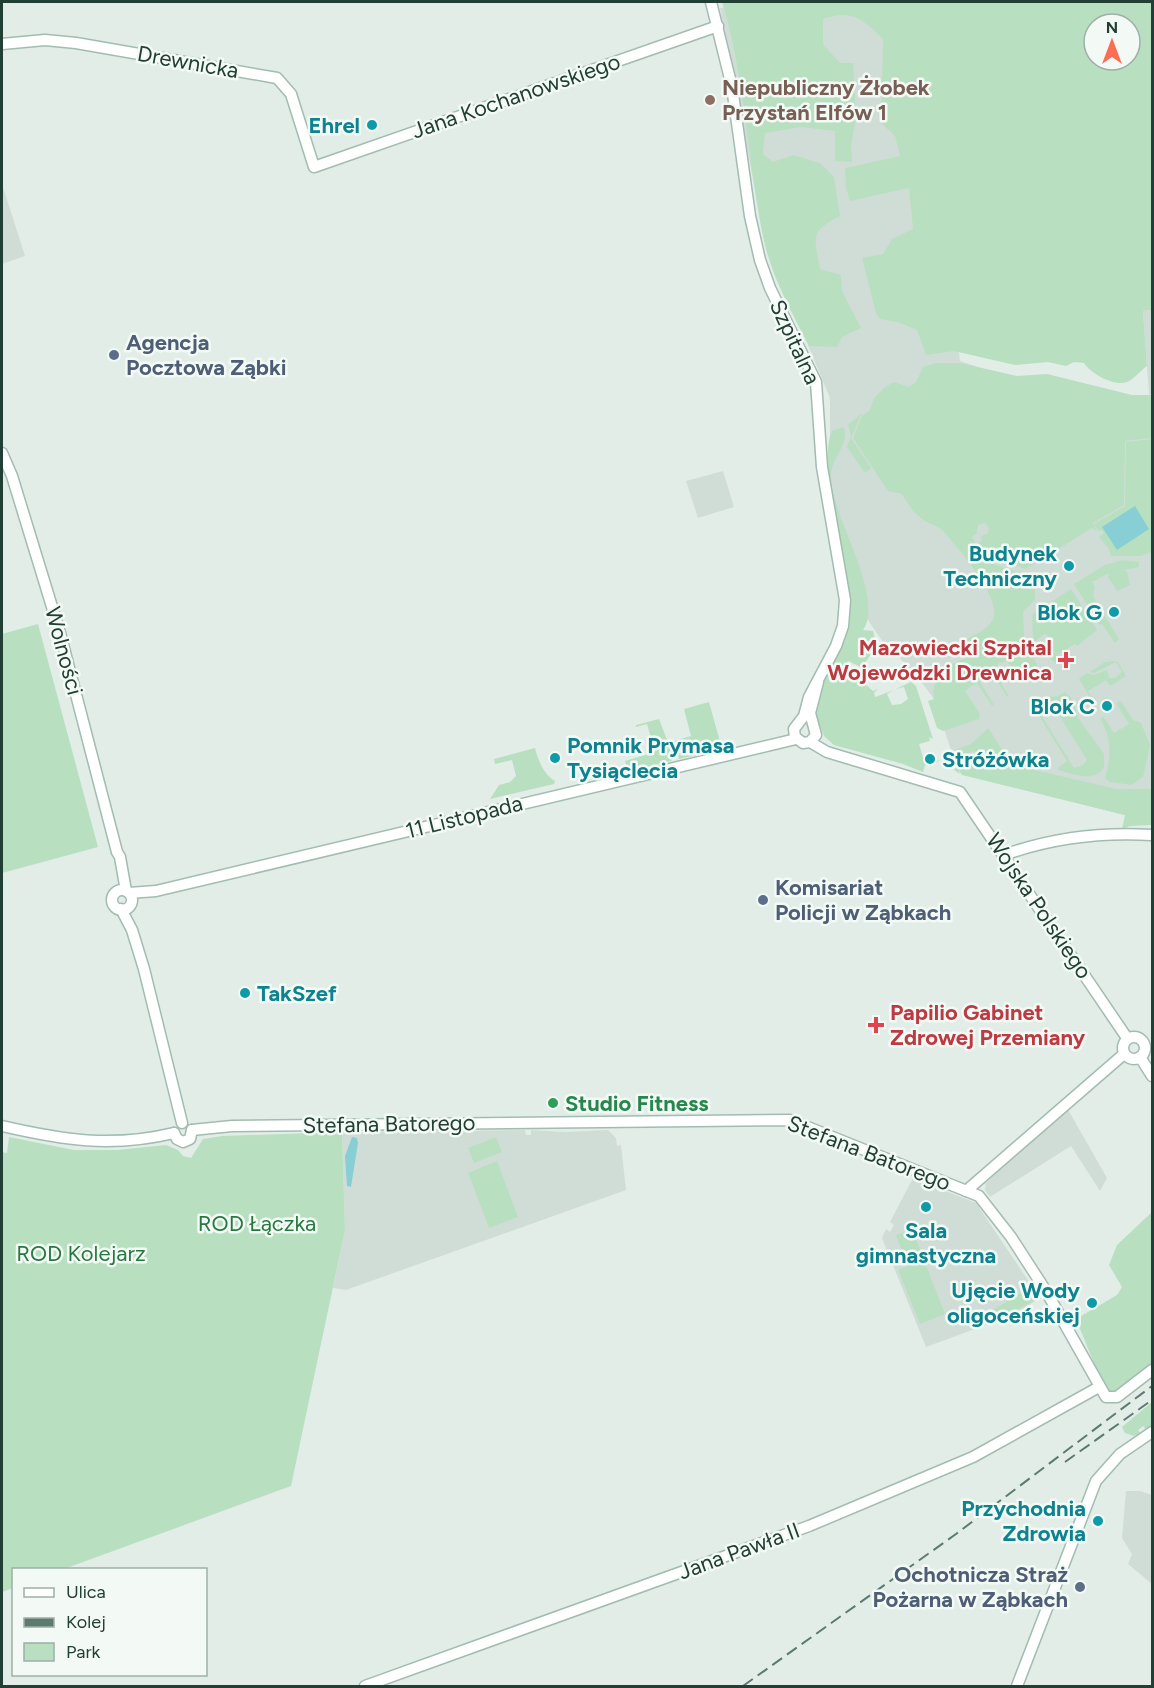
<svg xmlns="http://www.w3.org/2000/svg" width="1154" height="1688" font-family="Figtree,sans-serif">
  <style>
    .built { fill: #d0ddd6 }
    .green { fill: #b9dfc1; fill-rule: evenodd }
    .water { fill: #87cfd5 }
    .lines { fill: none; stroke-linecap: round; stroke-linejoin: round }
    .secondary-casing { stroke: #a2bcb1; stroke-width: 13 }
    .secondary { stroke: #fff; stroke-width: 10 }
    .rail { stroke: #5b7b70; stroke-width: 2; stroke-dasharray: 12 6; stroke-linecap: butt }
    .education-dot { fill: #8d6e63; stroke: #f3f9f5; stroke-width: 2 }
    .culture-dot { fill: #0f9aa8; stroke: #f3f9f5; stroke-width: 2 }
    .service-dot { fill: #5c6f8a; stroke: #f3f9f5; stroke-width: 2 }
    .health-dot { fill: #e0444e; stroke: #f3f9f5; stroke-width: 2 }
    .leisure-dot { fill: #2e9e5b; stroke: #f3f9f5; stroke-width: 2 }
    .labels { text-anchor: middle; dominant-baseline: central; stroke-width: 5; stroke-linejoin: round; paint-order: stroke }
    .street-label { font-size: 22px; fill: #213f35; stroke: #f3f9f5 }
    .education-label { font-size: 22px; font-weight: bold; fill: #785e54; stroke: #f3f9f5; text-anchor: start }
    .culture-label { font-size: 22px; font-weight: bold; fill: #0d838f; stroke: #f3f9f5; text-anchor: end }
    .service-label { font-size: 22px; font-weight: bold; fill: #4e5e75; stroke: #f3f9f5; text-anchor: start }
    .health-label { font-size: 22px; font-weight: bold; fill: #be3a42; stroke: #f3f9f5; text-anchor: end }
    .leisure-label { font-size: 22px; font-weight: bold; fill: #27864d; stroke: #f3f9f5; text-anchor: start }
    .park-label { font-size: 22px; fill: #287941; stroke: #f3f9f5 }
  </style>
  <rect width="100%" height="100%" fill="#e2ede7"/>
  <!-- built -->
  <g class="built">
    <polygon points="752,2 914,2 960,361 1017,380 1152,407 1152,822 963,774 961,765 953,756 934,699 914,672 883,642 852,597 830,480 830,398 765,242 720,8"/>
    <polygon points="2,184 25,256 2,264"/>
    <polygon points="1152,310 1152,395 1149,394 1143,311"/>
    <polygon points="723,471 734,507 698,518 686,481"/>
    <polygon points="1066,1106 1107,1178 1100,1191 1071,1146 990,1197 985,1190 986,1183"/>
    <polygon points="525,1130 526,1135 531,1135 531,1130 564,1132 608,1130 616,1138 617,1146 621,1145 626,1190 346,1290 333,1288 345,1230 342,1132"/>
    <polygon points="913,1178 976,1203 1040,1298 1013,1315 926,1347 882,1238 886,1229 890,1232 894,1225 890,1222"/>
    <polygon points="1126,1491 1140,1491 1152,1495 1152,1584 1128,1564 1132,1554 1122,1538"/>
  </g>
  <!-- green -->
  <g class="green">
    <path d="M722,2H1152V310L1143,311L1147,366C1141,370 1133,380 1127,382C1114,387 1090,373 1084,363L1074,362L1066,366L1048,362L1015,365L954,351L926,355L917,330L897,322L880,319L876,313L862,258L883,254L892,239L913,229L909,188L850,201L846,188L845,168L900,156L895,136L881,123L883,39C862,19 853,9 823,19V44L840,63H853L856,118L851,146L852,162L835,161V131L801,127L765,133L763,154L773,162L793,155L820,163L834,177L840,216C808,232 815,238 820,269L841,275L842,291L861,328L842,337L837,347L809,346C792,313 772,277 764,241C747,161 746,80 722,2ZM1094,24H1130V60H1094Z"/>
    <path d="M936,363H960L1017,376L1047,374L1132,395H1152L1151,438L1125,441L1124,505L1093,523L1097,532L1092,528L1026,569L988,558L979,543L982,540L981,536L988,533L989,528L985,523L978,525L977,533L972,537L986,562L1028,575L1025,578L1030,586H1035V600L1023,612L1024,638L1037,665L1030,681L1025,683L1020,681L1007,661L999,663L993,670L1009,696L1007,697L991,671L982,674L979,680L994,705L992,706L977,683L965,691L980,714L979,719L943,731L937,728L928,701L934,699C931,675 947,665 968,657L961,642C971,636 986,631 992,621C1005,601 956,545 942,530C937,525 928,524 922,519C913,512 907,503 902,494L888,491L853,438L862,416L870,410L874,398L885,387L894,382L909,387L916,382L923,367Z"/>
    <polygon points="862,413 851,438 871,468 865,473 847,447 851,436 848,425"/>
    <path d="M843,427C850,439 837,454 833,465C827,481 835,500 840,515C849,542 881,605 863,630L873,631C878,646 871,656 861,667L848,661L846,668L860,673L864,683L873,691L878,689L874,693L875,697L894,690L887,694L892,705L901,704L908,699L904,687L896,689L911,682L916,686L933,739L929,737L930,741L919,744L925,764L940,760L930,766L925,765L923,772L903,764L834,745L824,736L816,716V706L819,691L845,640L849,622L850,597C844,560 818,458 832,431Z"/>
    <polygon points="1152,428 1152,552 1140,556 1111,556 1109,549 1099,537 1104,533 1102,530 1098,531 1094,524 1125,506 1126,442 1152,439"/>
    <polygon points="1122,560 1139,562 1139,567 1124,570 1127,572 1130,585 1117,591 1108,577 1109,573 1092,582 1095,586 1093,596 1098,605 1095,606 1097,609 1100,608 1119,639 1115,643 1102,624 1100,625 1074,584 1105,565"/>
    <polygon points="1071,589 1097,630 1077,646 1075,644 1057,655 1061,662 1056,664 1043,652 1053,646 1051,638 1045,634 1035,641 1033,638 1032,615"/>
    <polygon points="38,624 98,847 2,873 2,634"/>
    <polygon points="1114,661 1118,662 1126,676 1110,686 1106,680 1088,691 1097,709 1079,679 1087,673 1093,675 1107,670 1109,678 1115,678 1122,672 1116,662 1094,673 1090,672 1105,662"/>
    <path d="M1065,692L1073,700L1078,718L1104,754V768C1093,783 1073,774 1058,770L1059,767L1067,761L1038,714L1033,715L1035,711L1043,708L1040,713L1074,768L1083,765L1087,760L1048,697L1058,696Z"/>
    <path d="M1121,701L1133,720L1141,723L1150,745L1143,777L1132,785L1110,782L1105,778C1111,758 1112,737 1100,719L1103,716L1114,733L1129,724L1116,703Z"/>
    <polygon points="709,702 722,749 679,759 674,741 691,736 684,709"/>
    <polygon points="659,719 674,758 671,761 628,772 625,761 655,752 647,724 636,727 636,725"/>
    <polygon points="988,728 1005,754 1005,758 973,751 952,763 949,752 971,744"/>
    <path d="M535,748C538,760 544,775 555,781L554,784L490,799L499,785L510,782L516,776L512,760L495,764L494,759Z"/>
    <polygon points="975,756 1116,789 1152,789 1152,825 1130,826 1122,829 1125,815 962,775 958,769 960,774 954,770 965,759"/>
    <polygon points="342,1132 345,1230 291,1486 64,1569 14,1570 13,1588 2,1592 2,1152 7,1153 9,1137 74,1150 117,1150 166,1145 178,1150 183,1156 191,1158 203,1139 222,1136"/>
    <polygon points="496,1137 502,1152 474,1163 468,1148"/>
    <polygon points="497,1161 518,1217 489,1228 468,1173"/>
    <polygon points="1152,1212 1152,1364 1117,1392 1111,1392 1098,1373 1076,1319 1117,1295 1122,1287 1109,1265 1117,1245"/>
    <polygon points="912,1229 923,1257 906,1263 896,1235"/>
    <polygon points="924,1260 945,1314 920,1324 898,1270"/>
    <polygon points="1032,1286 1040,1298 998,1320 993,1310"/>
    <polygon points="1152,1402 1152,1428 1148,1431 1143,1426 1138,1430 1140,1433 1134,1436 1125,1433 1122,1427"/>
  </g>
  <!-- water -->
  <g class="water">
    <polygon points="1135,506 1149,529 1117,550 1102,527"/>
    <polygon points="352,1137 357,1138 358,1143 351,1187 347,1186 345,1156"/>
  </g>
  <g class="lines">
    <defs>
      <g id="secondary">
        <polyline points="711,2 732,87 750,216 760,260 770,288 816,382 822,467 845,600 843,626 836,646 809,697 804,716 794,729 795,737 803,743 810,742 816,735 810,713 818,682"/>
        <polyline points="2,44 45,40 76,43 277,78 291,94 314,167 718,26"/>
        <polyline points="2,453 12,476 60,633 117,852 120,857 126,891"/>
        <polyline points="810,742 827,752 960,792 1127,1038"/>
        <path d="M1004,855C1051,838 1103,832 1152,835"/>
        <circle cx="122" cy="900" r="10"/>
        <polyline points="129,893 156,891 796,739"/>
        <polyline points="121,909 132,930 144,969 182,1123"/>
        <circle cx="1134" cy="1048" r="11"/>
        <polyline points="1140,1057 1152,1076"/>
        <path d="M2,1126C63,1140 111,1148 174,1133"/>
        <polyline points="192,1130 232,1126 790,1120 979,1196 1011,1237 1046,1291 1106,1397 1117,1397 1152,1370"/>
        <polyline points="174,1133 177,1139 183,1142 190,1139 192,1130"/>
        <polyline points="966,1191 1124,1054"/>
        <polyline points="365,1686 809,1526 973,1457 1099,1387"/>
        <polyline points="1017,1686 1096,1481 1120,1454 1152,1432"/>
      </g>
    </defs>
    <!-- secondary casing -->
    <use href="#secondary" class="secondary-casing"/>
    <!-- secondary -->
    <use href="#secondary" class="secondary"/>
    <!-- rail -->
    <g class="rail">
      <polyline points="1065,1462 1152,1400"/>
      <polyline points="743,1686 956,1534 1152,1386"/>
    </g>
  </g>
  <!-- markers -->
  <circle class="education-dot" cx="710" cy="100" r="6"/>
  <g class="culture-dot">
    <circle cx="372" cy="125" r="6"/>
    <circle cx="1069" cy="566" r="6"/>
    <circle cx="1114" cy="612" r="6"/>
    <circle cx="1107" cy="706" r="6"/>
    <circle cx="555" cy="758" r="6"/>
    <circle cx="930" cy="759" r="6"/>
    <circle cx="245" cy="993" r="6"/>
    <circle cx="926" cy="1207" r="6"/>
    <circle cx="1092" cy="1303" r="6"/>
    <circle cx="1098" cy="1521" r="6"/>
  </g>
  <g class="service-dot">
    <circle cx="114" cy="355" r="6"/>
    <circle cx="763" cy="900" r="6"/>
    <circle cx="1080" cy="1587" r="6"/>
  </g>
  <g class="health-dot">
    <path d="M1063 651h6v6h6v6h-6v6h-6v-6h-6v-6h6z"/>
    <path d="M873 1016h6v6h6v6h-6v6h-6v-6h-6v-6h6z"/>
  </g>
  <circle class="leisure-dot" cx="553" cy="1103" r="6"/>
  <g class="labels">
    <!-- street labels -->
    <g class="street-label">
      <text transform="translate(188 62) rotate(10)">Drewnicka</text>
      <text transform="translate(516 96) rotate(-19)">Jana Kochanowskiego</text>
      <text transform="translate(795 342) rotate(65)">Szpitalna</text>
      <text transform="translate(64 651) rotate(75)">Wolności</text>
      <text transform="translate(464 817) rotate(-14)">11 Listopada</text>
      <text transform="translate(1039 906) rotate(56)">Wojska Polskiego</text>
      <text transform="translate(389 1124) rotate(-1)">Stefana Batorego</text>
      <text transform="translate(869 1153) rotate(21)">Stefana Batorego</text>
      <text transform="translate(739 1551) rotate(-20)">Jana Pawła II</text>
    </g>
    <!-- education labels -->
    <g class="education-label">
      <text x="722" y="87">Niepubliczny Żłobek<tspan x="722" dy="25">Przystań Elfów 1</tspan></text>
    </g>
    <!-- culture labels -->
    <g class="culture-label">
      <text x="360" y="125">Ehrel</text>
      <text x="1057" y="553">Budynek<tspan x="1057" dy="25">Techniczny</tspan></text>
      <text x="1102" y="612">Blok G</text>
      <text x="1095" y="706">Blok C</text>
      <text x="567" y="745" text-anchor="start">Pomnik Prymasa<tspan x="567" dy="25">Tysiąclecia</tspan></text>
      <text x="942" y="759" text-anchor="start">Stróżówka</text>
      <text x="257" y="993" text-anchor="start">TakSzef</text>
      <text x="926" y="1230" text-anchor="middle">Sala<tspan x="926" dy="25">gimnastyczna</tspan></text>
      <text x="1080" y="1290">Ujęcie Wody<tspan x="1080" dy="25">oligoceńskiej</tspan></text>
      <text x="1086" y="1508">Przychodnia<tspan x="1086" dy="25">Zdrowia</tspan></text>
    </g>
    <!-- service labels -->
    <g class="service-label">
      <text x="126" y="342">Agencja<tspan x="126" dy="25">Pocztowa Ząbki</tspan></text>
      <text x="775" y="887">Komisariat<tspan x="775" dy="25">Policji w Ząbkach</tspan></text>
      <text x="1068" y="1574" text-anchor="end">Ochotnicza Straż<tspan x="1068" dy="25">Pożarna w Ząbkach</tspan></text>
    </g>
    <!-- health labels -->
    <g class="health-label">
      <text x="1052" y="647">Mazowiecki Szpital<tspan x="1052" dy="25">Wojewódzki Drewnica</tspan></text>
      <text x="890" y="1012" text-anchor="start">Papilio Gabinet<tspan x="890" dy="25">Zdrowej Przemiany</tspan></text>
    </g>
    <!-- leisure labels -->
    <g class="leisure-label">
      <text x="565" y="1103">Studio Fitness</text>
    </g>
    <!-- park labels -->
    <g class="park-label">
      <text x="257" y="1223">ROD Łączka</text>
      <text x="81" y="1253">ROD Kolejarz</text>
    </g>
  </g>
  <!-- border -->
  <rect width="1154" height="1688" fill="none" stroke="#213f35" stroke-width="6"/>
  <!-- legend -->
  <rect x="12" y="1568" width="195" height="108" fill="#f3f9f5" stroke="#9fafa8" stroke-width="1.5"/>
  <rect x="24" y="1588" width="30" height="9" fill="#ffffff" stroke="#9fafa8" stroke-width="1.5"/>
  <text x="66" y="1598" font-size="18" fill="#213f35">Ulica</text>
  <rect x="24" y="1618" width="30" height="9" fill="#5b7b70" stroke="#9fafa8" stroke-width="1.5"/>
  <text x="66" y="1628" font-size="18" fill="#213f35">Kolej</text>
  <rect x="24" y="1643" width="30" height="18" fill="#b9dfc1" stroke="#9fafa8" stroke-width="1.5"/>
  <text x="66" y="1658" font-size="18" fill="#213f35">Park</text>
  <!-- north arrow -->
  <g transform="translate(1112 42)"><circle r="28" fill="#f3f9f5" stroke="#9fafa8" stroke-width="1.5"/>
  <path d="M0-4.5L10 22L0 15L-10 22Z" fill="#fa6f53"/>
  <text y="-9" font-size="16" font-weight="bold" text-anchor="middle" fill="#213f35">N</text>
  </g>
</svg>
